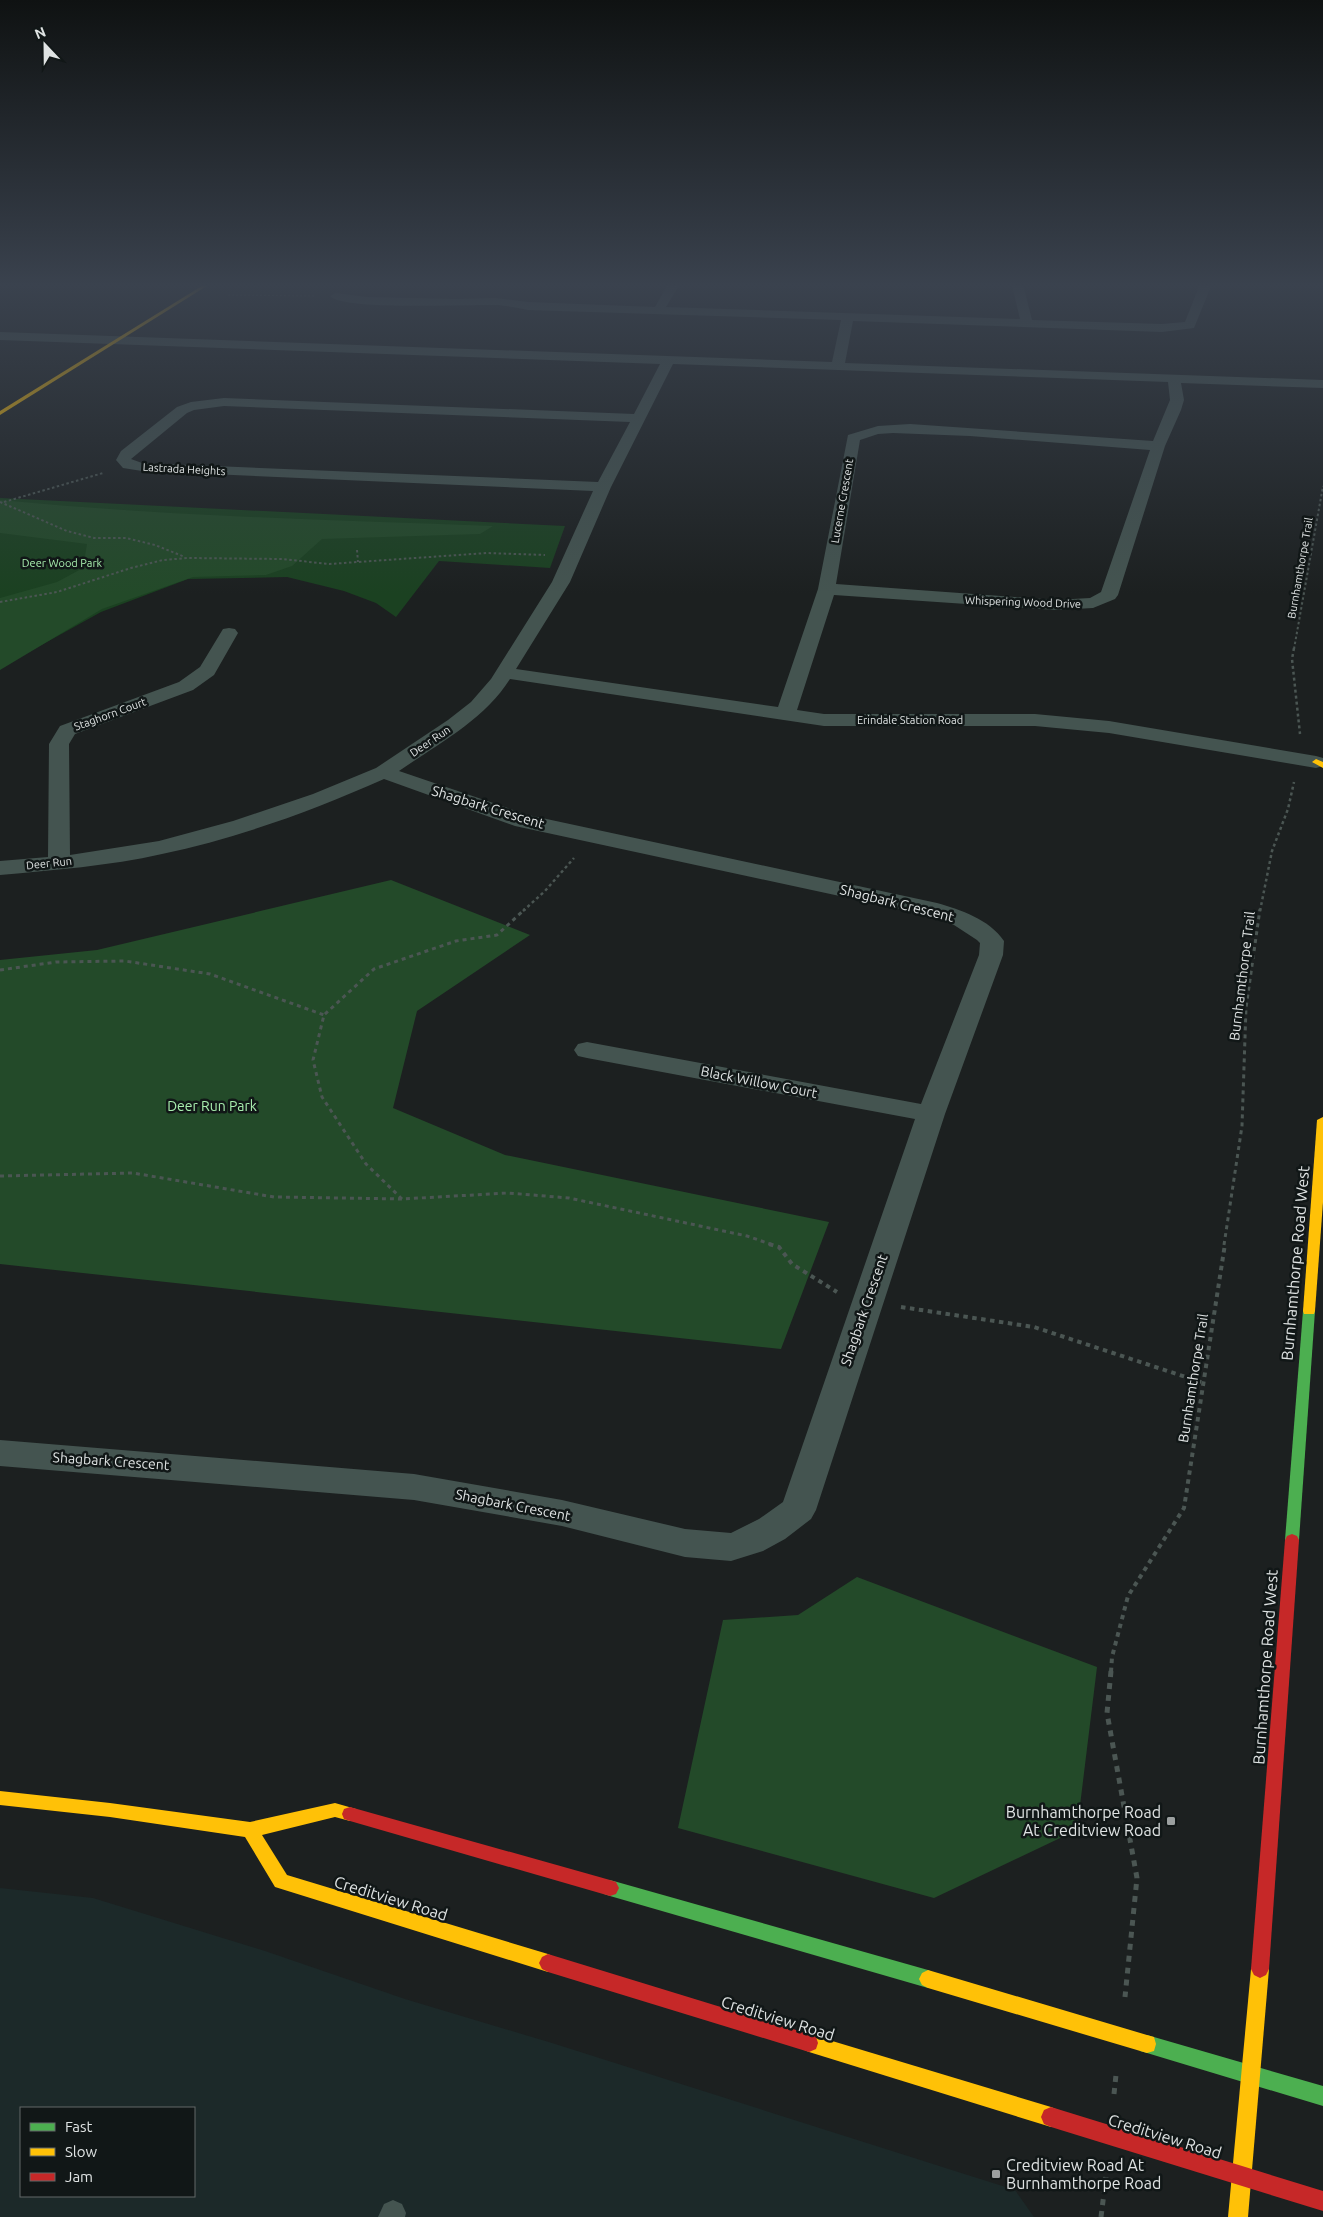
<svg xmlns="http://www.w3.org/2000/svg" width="1323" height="2217" font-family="Ubuntu,sans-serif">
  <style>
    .built { fill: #1c2929; fill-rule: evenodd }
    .green { fill: #1b4121 }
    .forest { fill: #234a29 }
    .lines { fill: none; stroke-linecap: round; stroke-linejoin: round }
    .path-far5 { stroke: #4b5653; stroke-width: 1; stroke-dasharray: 2 2; stroke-linecap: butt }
    .path-far4 { stroke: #4b5653; stroke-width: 2; stroke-dasharray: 2.5 2.5; stroke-linecap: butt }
    .path-far3 { stroke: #4b5653; stroke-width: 2.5; stroke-dasharray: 3 3; stroke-linecap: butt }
    .path-far2 { stroke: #4b5653; stroke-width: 3; stroke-dasharray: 4 4; stroke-linecap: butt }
    .path-far1 { stroke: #4b5653; stroke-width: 4; stroke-dasharray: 4.5 4.5; stroke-linecap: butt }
    .path { stroke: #4b5653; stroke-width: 5; stroke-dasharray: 6 6; stroke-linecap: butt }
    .lane { fill: #445450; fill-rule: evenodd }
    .street { fill: #445450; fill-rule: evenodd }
    .fast { fill: #4caf50; fill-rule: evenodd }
    .slow { fill: #ffc107; fill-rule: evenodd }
    .jam { fill: #c62828; fill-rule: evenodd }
    .poi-dot { fill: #9b9f9f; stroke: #111717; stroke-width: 2 }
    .labels { text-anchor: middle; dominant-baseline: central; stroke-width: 5; stroke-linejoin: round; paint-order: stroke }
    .far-street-label { font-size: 11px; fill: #dfe3e3; stroke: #111717 }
    .far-park-label { font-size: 11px; fill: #a9efaf; stroke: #111717 }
    .street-label { font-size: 14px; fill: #dfe3e3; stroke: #111717 }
    .park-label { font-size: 14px; fill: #a9efaf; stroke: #111717 }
    .near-street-label { font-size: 16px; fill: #dfe3e3; stroke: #111717 }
    .near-poi-label { font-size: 16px; fill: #dfe3e3; stroke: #111717; text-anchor: end }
  </style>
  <rect width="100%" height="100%" fill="#1c2020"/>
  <!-- built -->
  <path class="built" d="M0,1888L93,1898L265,1951L405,1999L552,2043L1015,2190L1034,2217H0ZM21,2108H194V2196H21Z"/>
  <!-- green -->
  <polygon class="green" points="0,498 565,526 550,568 439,561 396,617 376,603 344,591 287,577 188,579 101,612 0,668"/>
  <!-- forest -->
  <g class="forest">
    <path d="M0,500C164,516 329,520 493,526L480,534L322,539L292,566L266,575L193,577L102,609L0,670V598L57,582L83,568L87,544L0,533Z"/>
    <polygon points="391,880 530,935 417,1011 393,1108 505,1155 829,1222 781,1349 0,1264 0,960 97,950"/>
    <polygon points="857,1577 1097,1667 1077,1830 934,1898 678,1828 723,1620 798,1615"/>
  </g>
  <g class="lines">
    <!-- path-far5 -->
    <polyline class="path-far5" points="228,295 314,296"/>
    <!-- path-far4 -->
    <g class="path-far4">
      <polyline points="0,502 67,531 94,538 126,538 155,545 185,557"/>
      <polyline points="4,502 103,473"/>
      <polyline points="357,550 358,562"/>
      <polyline points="0,602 57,592 131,568 163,560 188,558 282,559 329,564 487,553 545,555"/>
      <polyline points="1294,649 1323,486"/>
    </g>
    <!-- path-far3 -->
    <g class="path-far3">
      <polyline points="1294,648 1292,659 1300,734"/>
      <polyline points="523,911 545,891 574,858"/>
      <polyline points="1260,911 1272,851 1288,809 1294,782"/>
    </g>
    <!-- path-far2 -->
    <g class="path-far2">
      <polyline points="0,970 56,962 125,961 210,974 324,1015"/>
      <polyline points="0,1176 133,1173 274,1197 402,1199 508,1193 569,1198 747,1236 773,1245"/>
      <polyline points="402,1199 366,1164 322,1097 313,1060 324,1015 374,969 456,941 497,935 525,909"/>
      <polyline points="1224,1245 1242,1126 1246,1008 1260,909"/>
    </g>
    <!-- path-far1 -->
    <g class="path-far1">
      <polyline points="769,1244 779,1247 792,1264 837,1292"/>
      <polyline points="901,1307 1034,1327 1204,1383"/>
      <polyline points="1111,1672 1112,1657 1128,1596 1184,1508 1225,1244"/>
    </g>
    <!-- path -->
    <g class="path">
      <polyline points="1111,1671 1107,1713 1137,1878 1125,1997"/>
      <polyline points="1114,2094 1116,2075"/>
      <polyline points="1101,2217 1106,2177"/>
    </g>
    <!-- lane -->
    <polygon class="lane" points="393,2200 402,2204 406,2213 405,2217 378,2217 384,2204"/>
    <!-- street -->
    <path class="street" d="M668,284H680L666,307L1020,319L1012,285L1023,284L1032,320L1162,324L1185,322L1200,284H1212L1194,328L1162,332L853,321L845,363L1323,380V388L1181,383L1184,400L1181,410L1165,446L1118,595L1115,599L1093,608L1056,610L834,595L797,710L824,714H1035L1109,721L1316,756L1323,758V766L1316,768L1109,733L1035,726H824L510,679C484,720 438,744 399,771L528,815L937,903C961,910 989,919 1004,941L1003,955L945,1114L816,1510L811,1519L785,1539L763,1551L731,1561L685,1557L562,1526L414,1500L0,1466V1440L414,1474L562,1500L685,1529L731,1533L759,1519L783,1502L915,1119L587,1058L578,1056L574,1050L578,1044L587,1042L921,1104L979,955L980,943L977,940L954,925L923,914L515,826L384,779C312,811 238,838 162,854C109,866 54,870 0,875V861L48,857L49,744L60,726L179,682L200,667L223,629L229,628L235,629L238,633L214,675L193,690L75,734L69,744L70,855L159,841L233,821L313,794L376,768L448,720L471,702L491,679L552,582L593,491L142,471L123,468L116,460L121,451L177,407L191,402L224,398L634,414L660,364L0,340V332L832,362L841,320L528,310C517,308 505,305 494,305C468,304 344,311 330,296L336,293L367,297L456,299L495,298L528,302L655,307ZM673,364L1168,382L1170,400L1153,441L910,424L878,426L848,435L818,589L778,707L516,669L570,582L611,487ZM224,406L630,422L598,482L142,463L131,459L187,413L194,410ZM893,433L970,436L1150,450L1101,592L1090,598L1056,600L836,584L860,440L878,434Z"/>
    <!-- fast -->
    <g class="fast">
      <polygon points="1309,1307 1314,1308 1315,1311 1299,1540 1297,1544 1292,1546 1287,1544 1285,1540 1303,1311 1304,1308"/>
      <polygon points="610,1880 928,1970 934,1973 937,1979 934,1985 928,1988 610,1896 604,1894 601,1888 604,1882"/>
      <polygon points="1147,2035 1323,2086 1323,2106 1147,2053 1140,2051 1138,2044 1140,2037"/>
    </g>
    <!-- slow -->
    <g class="slow">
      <polygon points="205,284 210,284 0,415 0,411"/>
      <polygon points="1316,759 1323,762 1323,768 1312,762"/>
      <polygon points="1323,1117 1323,1202 1315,1311 1314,1314 1304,1314 1303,1311 1317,1120"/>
      <polygon points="0,1791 110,1803 250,1822 335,1803 356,1809 358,1814 356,1819 350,1821 335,1817 262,1835 287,1875 548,1954 554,1957 557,1963 554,1969 548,1972 275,1887 245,1837 110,1817 0,1805"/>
      <polygon points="1260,1960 1266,1963 1269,1969 1248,2217 1228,2217 1251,1969 1254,1963"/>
      <polygon points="928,1970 1147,2035 1154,2037 1156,2044 1154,2051 1147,2053 928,1988 922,1985 919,1979 922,1973"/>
      <polygon points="809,2034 1051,2107 1058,2110 1061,2117 1058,2124 1051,2127 809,2052 802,2049 800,2043 802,2037"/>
    </g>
    <!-- jam -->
    <g class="jam">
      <polygon points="1292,1534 1297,1536 1299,1540 1269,1969 1266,1975 1260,1978 1254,1975 1251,1969 1285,1540 1287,1536"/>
      <polygon points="350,1807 610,1880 616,1882 619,1888 616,1894 610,1896 350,1821 344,1819 342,1814 344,1809"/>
      <polygon points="548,1954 809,2034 816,2037 818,2043 816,2049 809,2052 548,1972 542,1969 539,1963 542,1957"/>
      <polygon points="1051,2107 1323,2191 1323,2211 1051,2127 1044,2124 1041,2117 1044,2110"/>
    </g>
  </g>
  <!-- sky -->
  <linearGradient id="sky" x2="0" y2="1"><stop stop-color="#0f1212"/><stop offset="0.48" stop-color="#3a424e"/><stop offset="1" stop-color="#3a424e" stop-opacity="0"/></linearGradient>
  <rect width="1323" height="594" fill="url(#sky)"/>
  <!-- markers -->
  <g class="poi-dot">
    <rect x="1166" y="1816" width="10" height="10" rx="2.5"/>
    <rect x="991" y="2169" width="10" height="10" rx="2.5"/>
  </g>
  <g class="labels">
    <!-- far-street labels -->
    <g class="far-street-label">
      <text transform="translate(184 469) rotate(3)">Lastrada Heights</text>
      <text transform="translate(842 501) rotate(-80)">Lucerne Crescent</text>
      <text transform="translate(1300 568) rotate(-80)">Burnhamthorpe Trail</text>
      <text transform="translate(1023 602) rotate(2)">Whispering Wood Drive</text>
      <text transform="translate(110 714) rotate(-20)">Staghorn Court</text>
      <text x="910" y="720">Erindale Station Road</text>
      <text transform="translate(430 741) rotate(-34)">Deer Run</text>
      <text transform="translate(49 863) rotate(-6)">Deer Run</text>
    </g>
    <!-- far-park labels -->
    <g class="far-park-label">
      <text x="62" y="563">Deer Wood Park</text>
    </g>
    <!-- street labels -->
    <g class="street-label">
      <text transform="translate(488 807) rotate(17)">Shagbark Crescent</text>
      <text transform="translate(897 903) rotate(14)">Shagbark Crescent</text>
      <text transform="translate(1242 976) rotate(-83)">Burnhamthorpe Trail</text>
      <text transform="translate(759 1082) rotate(11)">Black Willow Court</text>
      <text transform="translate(864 1310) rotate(-71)">Shagbark Crescent</text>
      <text transform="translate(1193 1378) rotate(-81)">Burnhamthorpe Trail</text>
      <text transform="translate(111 1461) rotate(4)">Shagbark Crescent</text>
      <text transform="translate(513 1505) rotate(11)">Shagbark Crescent</text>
    </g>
    <!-- park labels -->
    <g class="park-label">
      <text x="212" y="1106">Deer Run Park</text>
    </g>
    <!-- near-street labels -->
    <g class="near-street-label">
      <text transform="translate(1295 1263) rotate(-85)">Burnhamthorpe Road West</text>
      <text transform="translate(1265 1667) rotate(-86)">Burnhamthorpe Road West</text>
      <text transform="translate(391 1898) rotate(17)">Creditview Road</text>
      <text transform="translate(778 2018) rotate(17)">Creditview Road</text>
      <text transform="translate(1165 2136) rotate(17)">Creditview Road</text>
    </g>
    <!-- near-poi labels -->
    <g class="near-poi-label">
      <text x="1161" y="1812">Burnhamthorpe Road<tspan x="1161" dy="18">At Creditview Road</tspan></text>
      <text x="1006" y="2165" text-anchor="start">Creditview Road At<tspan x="1006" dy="18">Burnhamthorpe Road</tspan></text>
    </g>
  </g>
  <!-- legend -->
  <rect x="20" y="2107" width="175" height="90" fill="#111717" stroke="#636969"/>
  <rect x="30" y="2123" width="25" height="8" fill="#4caf50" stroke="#636969"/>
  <text x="65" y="2132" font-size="15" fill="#dfe3e3">Fast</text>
  <rect x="30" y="2148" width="25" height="8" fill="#ffc107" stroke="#636969"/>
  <text x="65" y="2157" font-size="15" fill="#dfe3e3">Slow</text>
  <rect x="30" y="2173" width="25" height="8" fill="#c62828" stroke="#636969"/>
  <text x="65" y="2182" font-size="15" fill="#dfe3e3">Jam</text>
  <!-- north arrow -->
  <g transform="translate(45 45) rotate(338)" stroke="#111717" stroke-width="4" paint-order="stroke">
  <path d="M0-4L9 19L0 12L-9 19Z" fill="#dfe3e3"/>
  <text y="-8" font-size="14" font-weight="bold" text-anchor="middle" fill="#dfe3e3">N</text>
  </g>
</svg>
